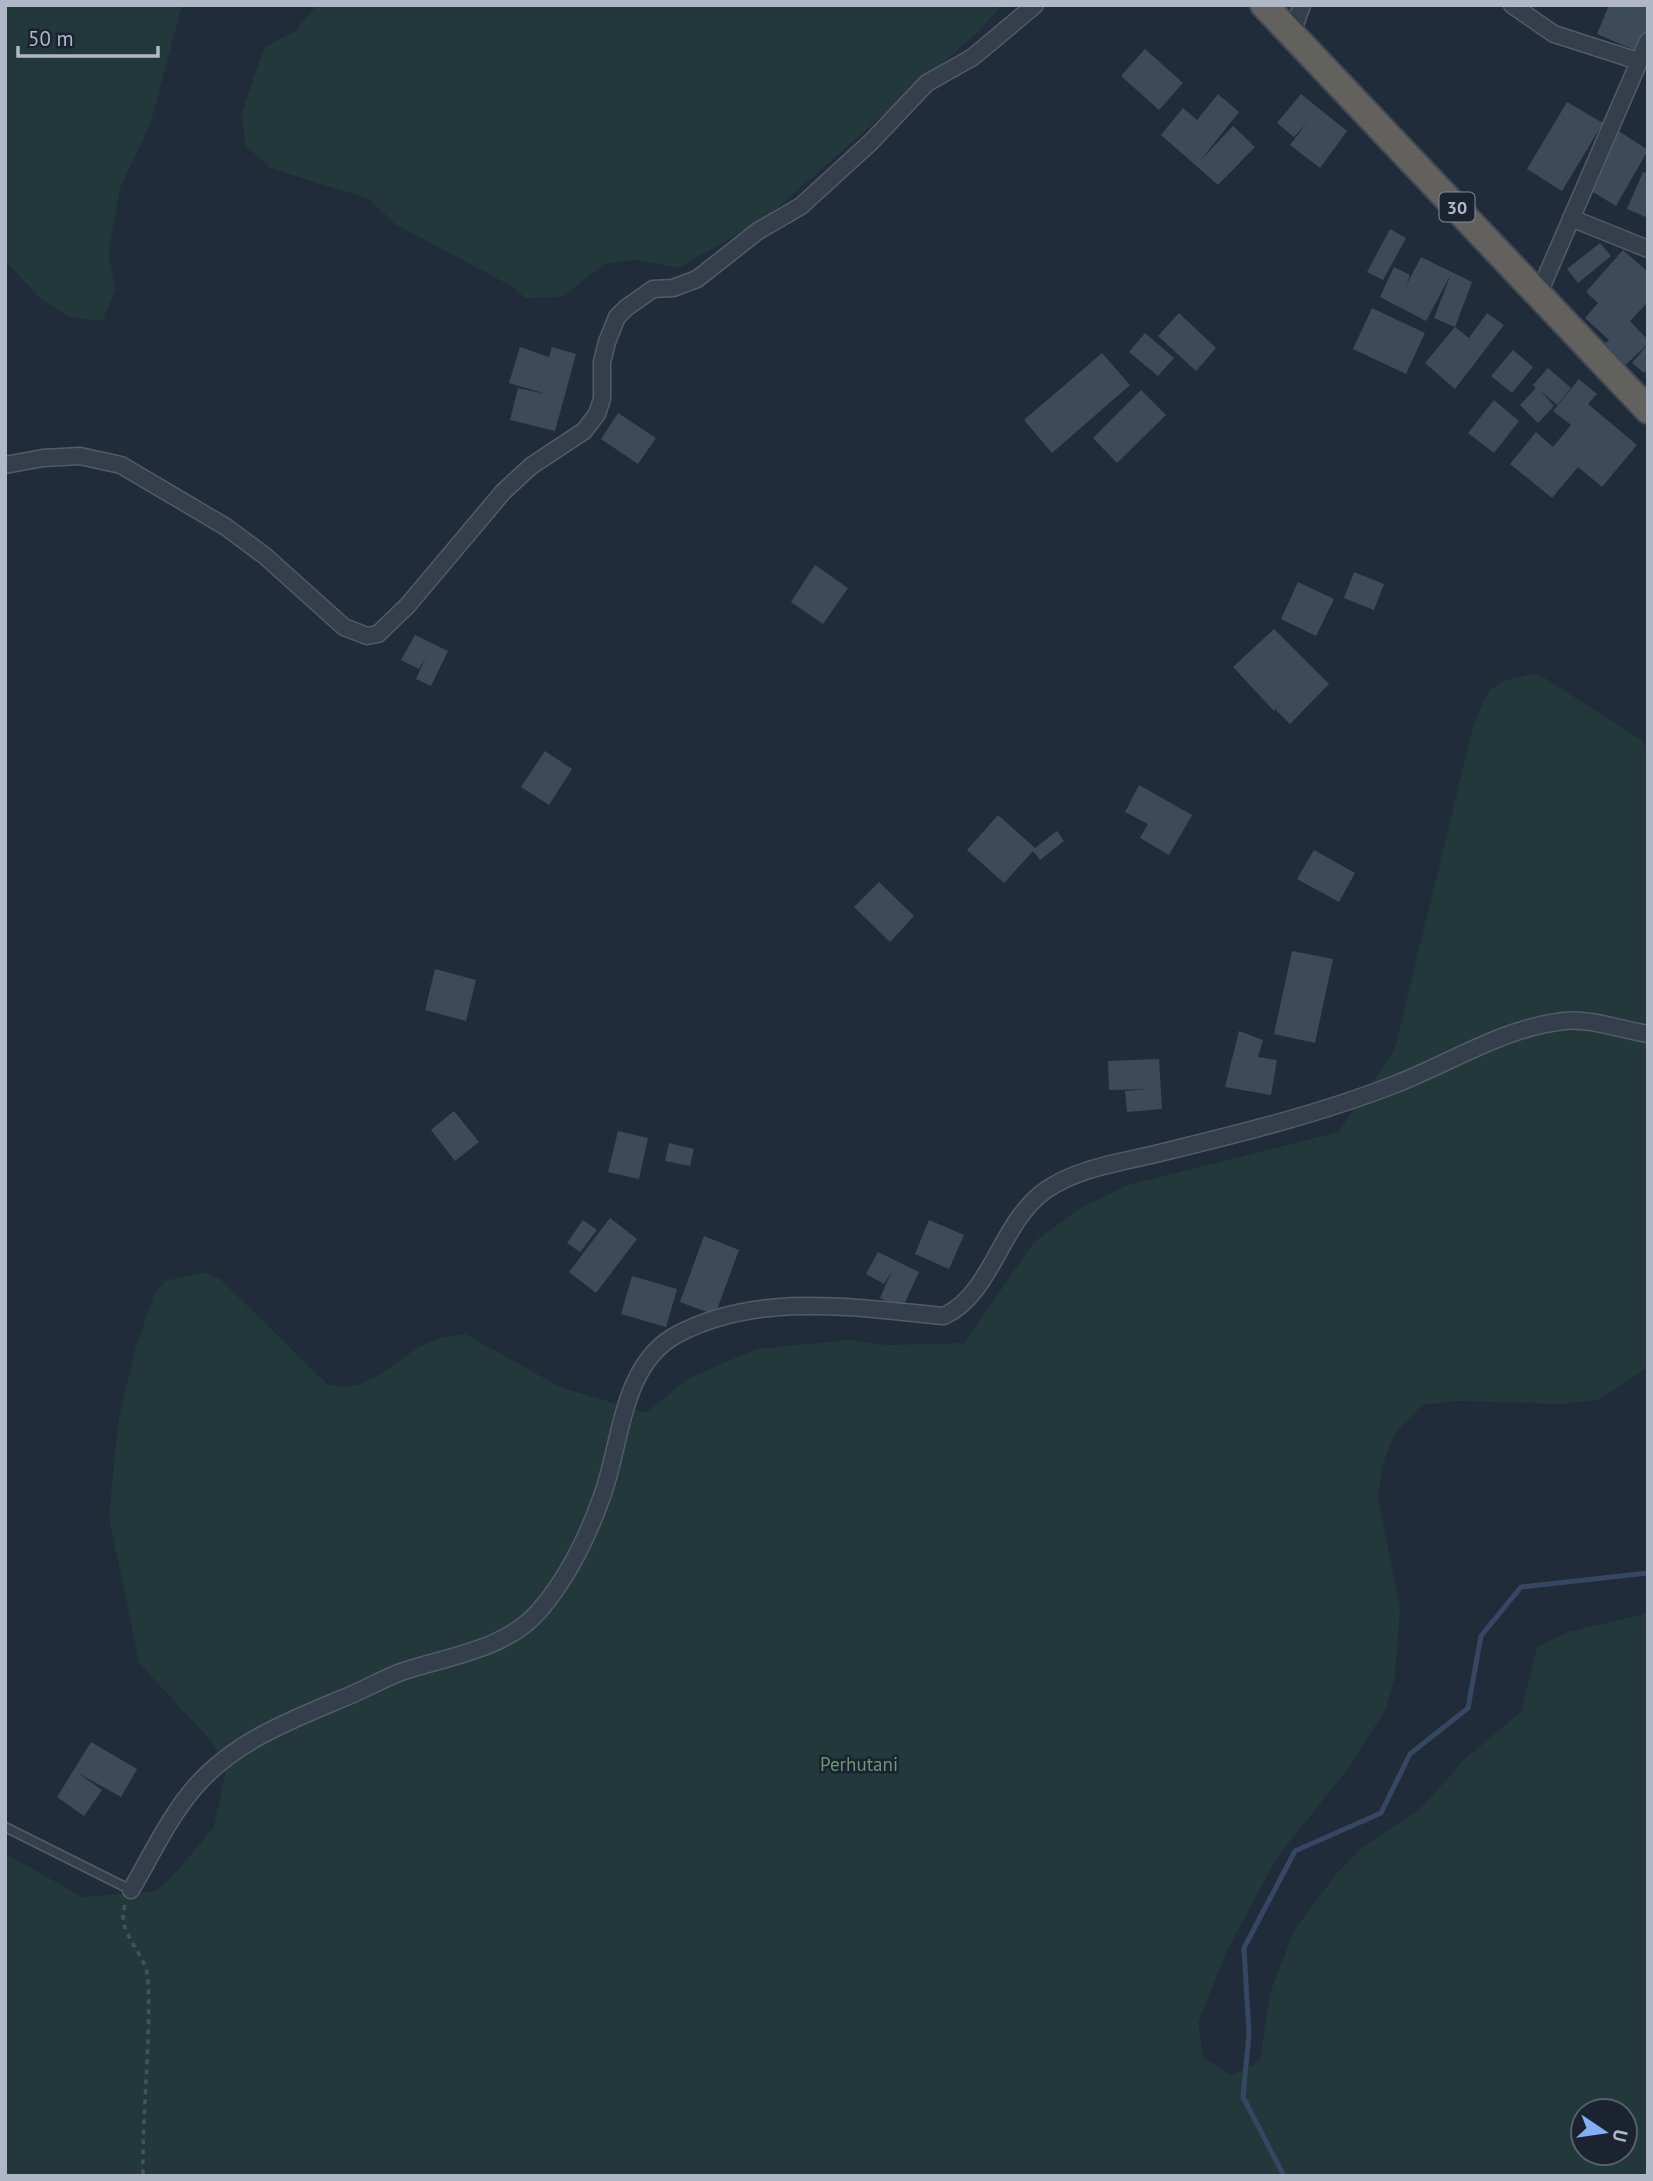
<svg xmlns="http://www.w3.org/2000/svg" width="1653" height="2181" font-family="'PT Sans',sans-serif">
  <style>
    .green { fill: #23383b; fill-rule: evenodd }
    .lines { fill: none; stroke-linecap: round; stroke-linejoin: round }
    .stream { stroke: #354762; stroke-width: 5 }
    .building { fill: #3d4a5a }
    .service-casing { stroke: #535b68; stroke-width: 11 }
    .minor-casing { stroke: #535b68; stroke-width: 19 }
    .trunk-casing { stroke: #404855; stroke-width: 30 }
    .path { stroke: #415559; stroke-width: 3.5; stroke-dasharray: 5 5; stroke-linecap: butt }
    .service { stroke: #353e4b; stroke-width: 8 }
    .minor { stroke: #353e4b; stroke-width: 16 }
    .trunk { stroke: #62615e; stroke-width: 26 }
    .labels { text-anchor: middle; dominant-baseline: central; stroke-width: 5; stroke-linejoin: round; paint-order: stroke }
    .shield { fill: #1a232f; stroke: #838b99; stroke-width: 2 }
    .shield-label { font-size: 18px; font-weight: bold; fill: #b0b8c7 }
    .park-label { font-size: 19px; fill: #679873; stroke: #1a232f }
  </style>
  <rect width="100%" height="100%" fill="#212c3a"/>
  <!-- green -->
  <g class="green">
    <polygon points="5,5 182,5 150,125 120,188 108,255 116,289 102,321 69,317 41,299 5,261"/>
    <polygon points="317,5 1002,5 979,31 768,216 679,268 637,260 606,263 562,297 525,298 513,287 395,224 369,199 270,168 245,145 242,113 264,48 295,31"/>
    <path d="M1537,673L1641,740L1648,749V1367L1598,1400L1562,1404L1458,1401L1422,1405L1395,1433L1382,1466L1378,1498L1400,1606L1395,1677L1386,1709L1347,1770L1278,1856L1226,1952L1198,2022L1203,2057L1231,2076L1260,2061L1270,1993L1295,1929L1337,1873L1361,1848L1419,1810L1466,1758L1521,1712L1537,1647L1568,1632L1648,1613V2176H5V1854L83,1897L155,1891L170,1879L214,1827L225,1775L222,1761L213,1743L139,1663L109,1517L118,1423L135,1350L154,1295L165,1281L204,1272L219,1278L327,1384C372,1397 395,1355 432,1341C442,1337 454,1336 465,1334L560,1387L646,1413L689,1378L757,1349L849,1340L888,1345L964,1343L1034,1242L1079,1209L1128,1185L1338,1132L1394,1052L1473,727C1490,682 1491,683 1537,673ZM1583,2111H1625V2153H1583Z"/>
  </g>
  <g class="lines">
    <!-- stream -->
    <polyline class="stream" points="1284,2176 1243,2097 1249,2034 1244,1948 1295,1851 1381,1813 1410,1754 1468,1708 1481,1636 1521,1587 1648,1573"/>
  </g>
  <!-- building -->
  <g class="building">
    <polygon points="1609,5 1648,7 1648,33 1639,52 1597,34"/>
    <polygon points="1145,49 1183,83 1159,110 1121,76"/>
    <polygon points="1218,94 1239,112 1200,161 1233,126 1255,147 1218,185 1161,135 1183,108 1197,120"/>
    <polygon points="1301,94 1347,131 1320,168 1290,145 1307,123 1294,137 1277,123"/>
    <polygon points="1567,102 1603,123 1562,191 1527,169"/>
    <polygon points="1617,130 1648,150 1616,206 1593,192 1604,153"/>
    <polygon points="1643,172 1648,174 1648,218 1627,209"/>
    <polygon points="1390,229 1406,238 1383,280 1367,272"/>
    <polygon points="1600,243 1611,256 1578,283 1567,269"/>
    <polygon points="1623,250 1648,272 1648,302 1630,321 1648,340 1648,344 1621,369 1601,348 1609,340 1585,318 1598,303 1586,292"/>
    <polygon points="1421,257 1472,282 1455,327 1469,338 1487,313 1504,325 1455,389 1425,363 1455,327 1434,318 1451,274 1426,321 1380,297 1394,267 1410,275 1406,286"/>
    <polygon points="1372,308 1425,333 1406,374 1353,349"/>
    <polygon points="1179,313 1216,348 1196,371 1158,336"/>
    <polygon points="1145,333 1174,358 1158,376 1129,352"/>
    <polygon points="1648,344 1648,369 1644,373 1632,363"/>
    <polygon points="520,347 549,357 552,347 576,354 555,431 510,420 518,388 549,395 509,383"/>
    <polygon points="1513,350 1533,367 1512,393 1491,376"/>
    <polygon points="1102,353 1130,385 1052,453 1024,420"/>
    <polygon points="1548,368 1571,388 1557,405 1541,391 1554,406 1538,423 1520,405 1536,388 1533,385"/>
    <polygon points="1579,379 1597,394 1588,404 1637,445 1602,487 1578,467 1552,498 1510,464 1536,432 1553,447 1571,425 1553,411"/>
    <polygon points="1141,390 1166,415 1117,463 1093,438"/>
    <polygon points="1494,400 1519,421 1494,453 1468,433"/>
    <polygon points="618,413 656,438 638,464 601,439"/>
    <polygon points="815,565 848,588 823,624 791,602"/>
    <polygon points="1354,572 1384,584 1374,610 1344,598"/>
    <polygon points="1298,582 1334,599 1316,636 1281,619"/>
    <polygon points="1274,629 1329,684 1290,724 1276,710 1286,699 1274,711 1233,667"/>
    <polygon points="415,635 448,651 431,686 416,679 426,657 419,669 401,660"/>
    <polygon points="545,751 572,769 549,805 521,787"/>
    <polygon points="1139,785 1192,815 1169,855 1140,838 1148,824 1125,812"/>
    <polygon points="998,815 1035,848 1057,831 1064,841 1040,860 1033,851 1004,883 967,850"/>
    <polygon points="1314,850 1355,873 1339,902 1297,879"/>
    <polygon points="879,882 914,916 890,942 854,907"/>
    <polygon points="1292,951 1333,959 1315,1043 1274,1034"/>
    <polygon points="435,969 476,980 466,1021 425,1010"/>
    <polygon points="1239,1031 1263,1040 1258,1057 1277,1060 1271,1095 1225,1087"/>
    <polygon points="1159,1059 1162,1109 1127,1112 1125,1091 1148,1089 1109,1090 1108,1061"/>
    <polygon points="454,1111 479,1142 455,1161 431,1130"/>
    <polygon points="618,1131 648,1138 639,1179 608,1172"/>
    <polygon points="669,1143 694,1149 690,1166 665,1161"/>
    <polygon points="610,1218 637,1239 596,1293 569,1272"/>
    <polygon points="583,1220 597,1230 580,1252 567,1243"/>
    <polygon points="929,1220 964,1235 949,1269 915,1254"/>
    <polygon points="704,1236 739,1250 715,1315 680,1302"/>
    <polygon points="878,1252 919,1272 902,1309 880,1298 892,1271 884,1284 866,1274"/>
    <polygon points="632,1276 677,1289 666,1327 621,1314"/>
    <polygon points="91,1742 137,1769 121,1797 78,1773 102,1790 84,1816 57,1797"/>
  </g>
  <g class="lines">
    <defs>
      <polyline id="service" points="5,1827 131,1890"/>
      <g id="minor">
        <polyline points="1512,5 1554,34 1638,61"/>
        <polyline points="1292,33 1302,5"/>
        <polyline points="1571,218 1648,249"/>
        <polyline points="1539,293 1648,41"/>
        <polyline points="5,465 43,458 80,456 121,465 226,527 265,556 344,627 367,636 378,634 408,605 503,492 531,466 584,431 597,414 602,399 602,362 607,342 617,317 626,308 653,289 673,288 697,279 758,231 801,206 871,142 927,83 973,57 1035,5"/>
        <path d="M131,1890C151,1856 169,1817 195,1787C235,1741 291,1720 346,1697C364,1690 382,1679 401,1672C448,1656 506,1650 540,1610C567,1578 587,1538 601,1499C622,1445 620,1364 678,1334C761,1291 856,1308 944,1316C993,1293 1000,1222 1046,1190C1077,1169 1116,1163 1151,1155C1233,1135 1317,1115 1396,1084C1452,1062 1503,1028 1564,1021C1590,1018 1622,1030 1648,1034"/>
      </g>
      <polyline id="trunk" points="1264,5 1648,410"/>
    </defs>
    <!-- service casing -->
    <use href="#service" class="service-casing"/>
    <!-- minor casing -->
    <use href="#minor" class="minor-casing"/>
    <!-- trunk casing -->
    <use href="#trunk" class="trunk-casing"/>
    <!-- path -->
    <path class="path" d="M125,1905C115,1934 147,1952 148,1980C151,2045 142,2111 143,2176"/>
    <!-- service -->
    <use href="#service" class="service"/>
    <!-- minor -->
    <use href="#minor" class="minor"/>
    <!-- trunk -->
    <use href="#trunk" class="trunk"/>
  </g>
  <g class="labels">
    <!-- shield labels -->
    <rect class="shield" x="1439.5" y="192.5" width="35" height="29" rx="5"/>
    <g class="shield-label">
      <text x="1457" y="207">30</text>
    </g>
    <!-- park labels -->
    <g class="park-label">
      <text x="859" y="1764">Perhutani</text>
    </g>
  </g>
  <!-- border -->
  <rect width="1653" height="2181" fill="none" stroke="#b0b8c7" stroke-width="14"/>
  <!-- north arrow -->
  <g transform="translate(1604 2132) rotate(103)"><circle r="33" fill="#1a232f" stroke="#565f6c" stroke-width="2"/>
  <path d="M0-5L12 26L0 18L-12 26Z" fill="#83aff9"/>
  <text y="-10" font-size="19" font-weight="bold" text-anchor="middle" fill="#b0b8c7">U</text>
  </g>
  <!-- scale -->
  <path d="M18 46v10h140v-10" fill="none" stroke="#b0b8c7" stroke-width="3.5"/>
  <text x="28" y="46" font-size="21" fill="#b0b8c7" stroke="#1a232f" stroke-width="5" paint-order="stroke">50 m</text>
</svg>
